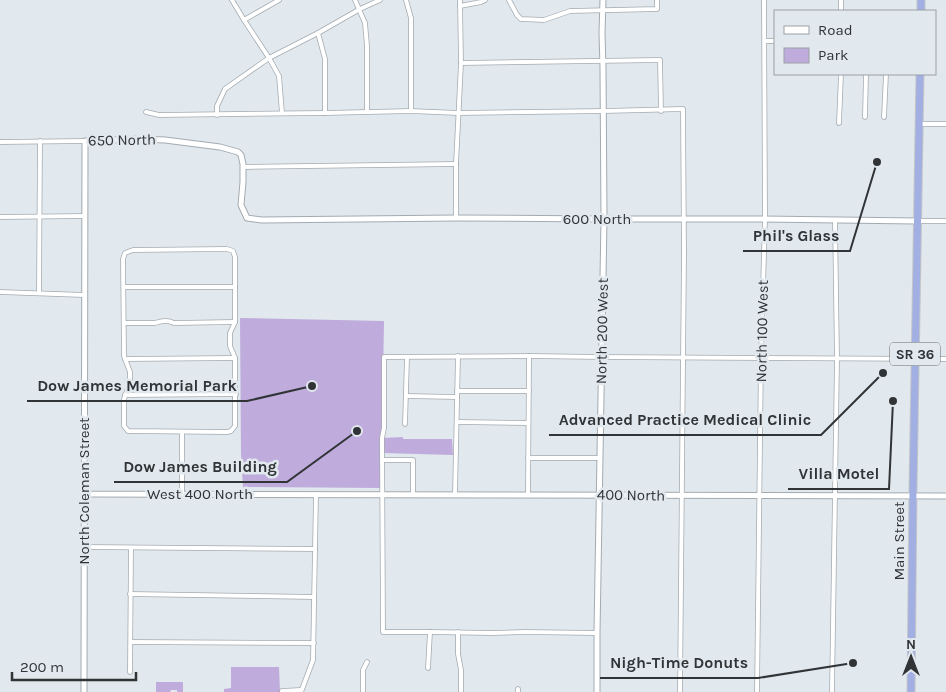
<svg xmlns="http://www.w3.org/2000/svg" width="946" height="692" font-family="Karla,sans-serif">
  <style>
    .green { fill: #bfacdc }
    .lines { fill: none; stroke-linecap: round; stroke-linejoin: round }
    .minor-casing { stroke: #a4abb0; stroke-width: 5.5 }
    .tertiary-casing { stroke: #a4abb0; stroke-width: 7 }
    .trunk-casing { stroke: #c5c6c7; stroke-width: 9 }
    .minor { stroke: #fff; stroke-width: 4 }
    .tertiary { stroke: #fff; stroke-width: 5 }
    .trunk { stroke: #a2afe2; stroke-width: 7 }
    .labels { text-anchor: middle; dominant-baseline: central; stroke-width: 5; stroke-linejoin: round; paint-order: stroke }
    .shield { fill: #e1e8ee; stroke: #666a6d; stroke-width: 1 }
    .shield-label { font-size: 14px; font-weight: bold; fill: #313436 }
    .street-label { font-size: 15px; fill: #313436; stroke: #e1e8ee }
    .leader { fill: none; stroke: #313436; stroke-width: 2 }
    .callout-dot { fill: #313436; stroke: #e1e8ee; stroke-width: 2 }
    .callout-label { font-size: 16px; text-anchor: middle; font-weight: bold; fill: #313436; stroke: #e1e8ee; stroke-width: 5; stroke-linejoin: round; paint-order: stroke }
  </style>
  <rect width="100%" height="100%" fill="#e1e8ee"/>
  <!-- green -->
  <g class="green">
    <polygon points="240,318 384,321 382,438 403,437 403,439 452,439 453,455 382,453 381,488 243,487 241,454"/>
    <polygon points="231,667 279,667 280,692 224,692 224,689 231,688"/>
    <polygon points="156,682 183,682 183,692 177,692 177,690 171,690 170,692 156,692"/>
  </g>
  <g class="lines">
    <defs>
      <g id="minor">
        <polyline points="232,0 244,20 269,58 279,76 282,113"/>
        <polyline points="355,0 365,23 367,46 367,111"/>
        <polyline points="406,0 411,18 411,111"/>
        <polyline points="509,0 517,15 521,19 544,20 570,11 657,9 657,0"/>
        <polyline points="841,0 841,11"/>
        <polyline points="460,6 481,2 485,0"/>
        <polyline points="244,20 279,0"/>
        <polyline points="318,33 325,59 325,113"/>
        <polyline points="765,41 775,41"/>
        <polyline points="461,63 660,60 661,111"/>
        <polyline points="146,112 159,115 325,113 411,111 458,113 604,111 683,109 684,253 680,692"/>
        <polyline points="217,115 217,106 225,89 269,58 318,33 360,9 380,0"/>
        <polyline points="865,117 866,74"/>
        <polyline points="884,117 886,74"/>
        <polyline points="839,123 841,74"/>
        <polyline points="918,124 946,124"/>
        <polyline points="0,142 85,141"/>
        <polyline points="243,167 456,164"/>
        <polyline points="0,217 85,216"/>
        <polyline points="456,218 456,164 461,63 460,0"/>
        <polyline points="917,221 946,221"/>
        <polygon points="227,249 233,251 235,257 235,322 230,333 230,346 235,358 235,426 231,431 227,432 128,431 124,426 124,399 130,383 130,372 124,356 123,259 125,253 133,250"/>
        <polyline points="124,287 235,287"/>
        <polyline points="0,292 84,295"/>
        <polyline points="39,293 40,141"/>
        <path d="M124,323H155C161,321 168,320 174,323L235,322"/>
        <polyline points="125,359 235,358"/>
        <polyline points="457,391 529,391"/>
        <polyline points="125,395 236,394"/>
        <polyline points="406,396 457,397"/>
        <polyline points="457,422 528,423"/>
        <polyline points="405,424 407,358"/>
        <polyline points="182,432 182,494"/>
        <polyline points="528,458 600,458"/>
        <polyline points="382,460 413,460 413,495"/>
        <polyline points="455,494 458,356"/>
        <polyline points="528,494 529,356"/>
        <polyline points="84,547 315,549"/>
        <polyline points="130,594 314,597"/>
        <polyline points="458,632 458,654 461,670 461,692"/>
        <polyline points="597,633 525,632 493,633 430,632 383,632 382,438 384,428 384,357 529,356 602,357 946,359"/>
        <polyline points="131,642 314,643"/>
        <polyline points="428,668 430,632"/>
        <polyline points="130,672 131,548"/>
        <polyline points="282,691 301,690"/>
        <polyline points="301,692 313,660 316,494"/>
        <polyline points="363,692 363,670 367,662"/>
        <polyline points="518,692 518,689"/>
        <polyline points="757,692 761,358 765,219 764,0"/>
        <polyline points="832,692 837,359 835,220"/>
      </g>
      <g id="tertiary">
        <polyline points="84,493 89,494 946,496"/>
        <polyline points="84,692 85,141 140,139 165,140 220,147 238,152 241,155 243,164 243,182 241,205 247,218 262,220 456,218 604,219 758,219 917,221"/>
        <polyline points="597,692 597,633 604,219 603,67 602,33 603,0"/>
      </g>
      <g id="trunk">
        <polyline points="921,11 921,0"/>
        <polyline points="911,692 913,490 920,74"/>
      </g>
    </defs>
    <!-- minor casing -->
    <use href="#minor" class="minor-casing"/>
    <!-- tertiary casing -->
    <use href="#tertiary" class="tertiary-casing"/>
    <!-- trunk casing -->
    <use href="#trunk" class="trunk-casing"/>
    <!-- minor -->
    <use href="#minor" class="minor"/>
    <!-- tertiary -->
    <use href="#tertiary" class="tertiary"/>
    <!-- trunk -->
    <use href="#trunk" class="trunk"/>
  </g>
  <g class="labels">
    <!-- shield labels -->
    <rect class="shield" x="890" y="342.5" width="50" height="23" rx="4"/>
    <g class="shield-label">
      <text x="915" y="354">SR 36</text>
    </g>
    <!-- street labels -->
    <g class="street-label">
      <text transform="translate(122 140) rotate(-1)">650 North</text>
      <text x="597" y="219">600 North</text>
      <text transform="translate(602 331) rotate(-89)">North 200 West</text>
      <text transform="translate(762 331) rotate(-89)">North 100 West</text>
      <text transform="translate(84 491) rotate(-90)">North Coleman Street</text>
      <text x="200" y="494">West 400 North</text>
      <text transform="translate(631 495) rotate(1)">400 North</text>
      <text transform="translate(899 541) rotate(-90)">Main Street</text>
    </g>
  </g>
  <!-- callouts -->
  <path class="leader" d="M877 162L850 251H743M312 386L247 401H27M883 373L821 435H549M357 431L287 482H114M893 401L889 489H788M853 663L758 678H600"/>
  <g class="callout-dot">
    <circle cx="877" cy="162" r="5"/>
    <circle cx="312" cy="386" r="5"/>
    <circle cx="883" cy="373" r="5"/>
    <circle cx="357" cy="431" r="5"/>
    <circle cx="893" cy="401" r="5"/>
    <circle cx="853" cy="663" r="5"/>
  </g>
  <g class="callout-label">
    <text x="796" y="241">Phil's Glass</text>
    <text x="137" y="391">Dow James Memorial Park</text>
    <text x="685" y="425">Advanced Practice Medical Clinic</text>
    <text x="200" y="472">Dow James Building</text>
    <text x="839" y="479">Villa Motel</text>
    <text x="679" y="668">Nigh-Time Donuts</text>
  </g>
  <!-- legend -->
  <rect x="774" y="10" width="162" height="65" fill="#e1e8ee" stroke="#9ba0a4"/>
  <rect x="784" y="26" width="25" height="8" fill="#ffffff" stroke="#9ba0a4"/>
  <text x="818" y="35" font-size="15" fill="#313436">Road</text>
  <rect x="784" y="48" width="25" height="15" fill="#bfacdc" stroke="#9ba0a4"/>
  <text x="818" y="60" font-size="15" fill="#313436">Park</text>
  <!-- north arrow -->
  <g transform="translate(911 657)" stroke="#e1e8ee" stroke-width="4" paint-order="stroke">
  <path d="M0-4L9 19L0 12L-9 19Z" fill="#313436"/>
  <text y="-8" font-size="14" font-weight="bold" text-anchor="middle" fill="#313436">N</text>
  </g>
  <!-- scale -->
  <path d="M12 672v8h124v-8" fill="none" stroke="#313436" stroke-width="2.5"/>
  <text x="20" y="672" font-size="15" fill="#313436" stroke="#e1e8ee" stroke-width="4" paint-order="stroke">200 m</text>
</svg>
